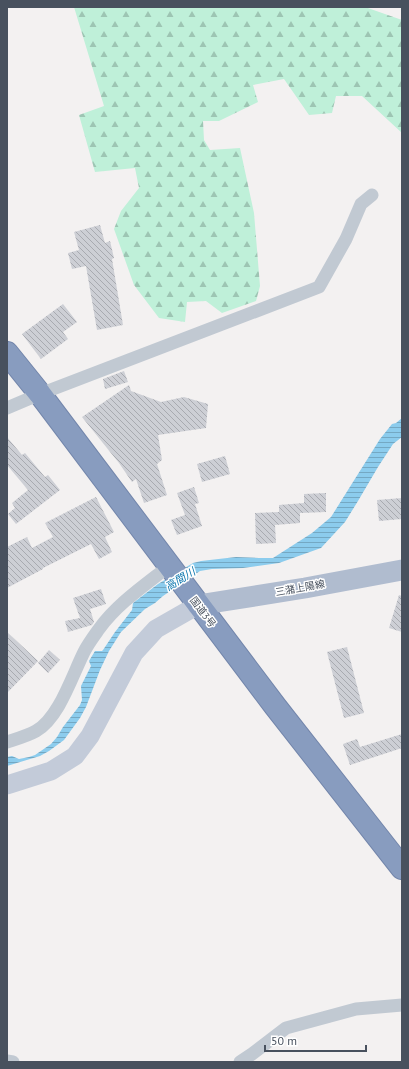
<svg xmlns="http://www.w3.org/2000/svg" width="409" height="1069" font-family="'PT Sans','Noto Sans JP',sans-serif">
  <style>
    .forest { fill: url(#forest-firs) }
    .water { fill: url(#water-rules) }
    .building { fill: url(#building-back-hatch) }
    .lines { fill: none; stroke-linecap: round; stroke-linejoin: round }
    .highway-casing { stroke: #7386ab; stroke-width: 24 }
    .street { stroke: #c1c9d2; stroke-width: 13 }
    .secondary { stroke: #c3cbd9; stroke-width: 19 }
    .primary { stroke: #b0bccf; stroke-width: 21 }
    .highway { stroke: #889cbf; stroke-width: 22 }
    .labels { text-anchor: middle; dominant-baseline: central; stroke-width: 3; stroke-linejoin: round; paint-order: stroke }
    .street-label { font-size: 10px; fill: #48515e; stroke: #fff }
    .water-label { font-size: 11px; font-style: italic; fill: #0b76ae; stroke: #fff }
  </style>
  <defs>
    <pattern id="forest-firs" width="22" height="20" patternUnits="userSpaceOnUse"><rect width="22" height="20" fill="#bff0d9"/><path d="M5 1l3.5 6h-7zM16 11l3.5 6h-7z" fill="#9dc5b3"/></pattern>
    <pattern id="water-rules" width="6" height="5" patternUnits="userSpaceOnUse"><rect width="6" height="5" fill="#8ccced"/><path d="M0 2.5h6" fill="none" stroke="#74a8c3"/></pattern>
    <pattern id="building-back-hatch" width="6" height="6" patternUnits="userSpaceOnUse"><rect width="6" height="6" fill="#cdcfd5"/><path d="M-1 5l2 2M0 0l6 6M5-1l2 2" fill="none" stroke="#a8aab0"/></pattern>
  </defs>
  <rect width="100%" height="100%" fill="#f3f1f1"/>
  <!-- forest -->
  <polygon class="forest" points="74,7 365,7 402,20 402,133 362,96 336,96 332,113 309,115 284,79 253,85 258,102 219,121 203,121 204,140 210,150 240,148 254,213 260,286 256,301 222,313 206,301 187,302 185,322 159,318 134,285 114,229 121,211 139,188 135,168 95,172 79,115 104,106"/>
  <!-- water -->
  <polygon class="water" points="402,418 402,437 393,444 378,467 358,501 345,522 321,548 279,563 243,568 212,569 200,571 163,596 155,603 145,609 121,632 109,651 100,670 86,707 80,718 64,740 49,751 40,756 7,766 7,757 12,756 19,759 29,757 35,755 51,744 57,737 63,727 80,705 82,700 81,686 91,666 89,661 95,651 102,651 103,650 115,632 132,610 133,603 158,584 193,563 201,561 236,557 259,558 273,558 312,533 331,517 380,439 392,424 396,423"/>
  <!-- building -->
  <g class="building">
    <polygon points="100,225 105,243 110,241 114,258 112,259 123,325 97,330 86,266 72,269 68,253 79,250 74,232"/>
    <polygon points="63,304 77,322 63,332 68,339 41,359 22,334"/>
    <polygon points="124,371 128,382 105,389 103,379"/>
    <polygon points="129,385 131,391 161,402 184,397 208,404 206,428 158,435 162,460 157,464 167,495 144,503 136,479 132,482 119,463 82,417"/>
    <polygon points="7,437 22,455 25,453 45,477 48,475 60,490 16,524 8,514 15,508 12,503 28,490 7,465"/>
    <polygon points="225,456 230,474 202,482 197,464"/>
    <polygon points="194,487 199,503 195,504 202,526 177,535 171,520 185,515 177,493"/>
    <polygon points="326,493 326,512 300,513 300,523 275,525 276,543 256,544 255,513 279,512 279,505 304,503 304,494"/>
    <polygon points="96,497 114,532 105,537 112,552 99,559 91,544 43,568 43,569 7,588 7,547 27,537 32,548 53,537 45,523"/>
    <polygon points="402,498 402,519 379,521 377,500"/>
    <polygon points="101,589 106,604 90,609 94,622 92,625 68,632 65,621 80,618 73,598"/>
    <polygon points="399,595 402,596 402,632 389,628"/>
    <polygon points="7,632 38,661 7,693"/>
    <polygon points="347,647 364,713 344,718 327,652"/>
    <polygon points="49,650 60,660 48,673 38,663"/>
    <polygon points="402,734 402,748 350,765 343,744 357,739 360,747"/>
  </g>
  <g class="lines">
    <defs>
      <polyline id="highway" points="7,353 40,394 275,706 402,868"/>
    </defs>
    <!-- highway casing -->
    <use href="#highway" class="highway-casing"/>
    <!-- street -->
    <g class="street">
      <polyline points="7,408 40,394 319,287 346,239 361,204 372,195"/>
      <path d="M7,742C16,739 27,736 36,731C59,718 72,676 84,652C88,644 94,636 99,629C117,604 145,585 169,566"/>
      <polyline points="7,1061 13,1062"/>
      <polyline points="240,1062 252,1054 286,1028 356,1009 402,1005"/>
    </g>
    <!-- secondary -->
    <polyline class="secondary" points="7,785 51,771 75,756 90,736 134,653 156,629 198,605"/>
    <!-- primary -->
    <polyline class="primary" points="198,605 305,588 402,570"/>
    <!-- highway -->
    <use href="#highway" class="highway"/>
  </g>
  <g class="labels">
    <!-- street labels -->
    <g class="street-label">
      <text transform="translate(300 588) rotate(-10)">三潴上陽線</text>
      <text transform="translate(203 612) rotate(53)">国道3号</text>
    </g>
    <!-- water labels -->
    <g class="water-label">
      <text transform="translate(180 579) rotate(-31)">高間川</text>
    </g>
  </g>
  <!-- border -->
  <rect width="409" height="1069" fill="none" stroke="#48515e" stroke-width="16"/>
  <!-- scale -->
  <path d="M265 1045v6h101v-6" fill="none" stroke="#48515e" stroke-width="2"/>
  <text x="271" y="1045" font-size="12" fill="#48515e" stroke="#ffffff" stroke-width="3" paint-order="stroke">50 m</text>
</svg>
